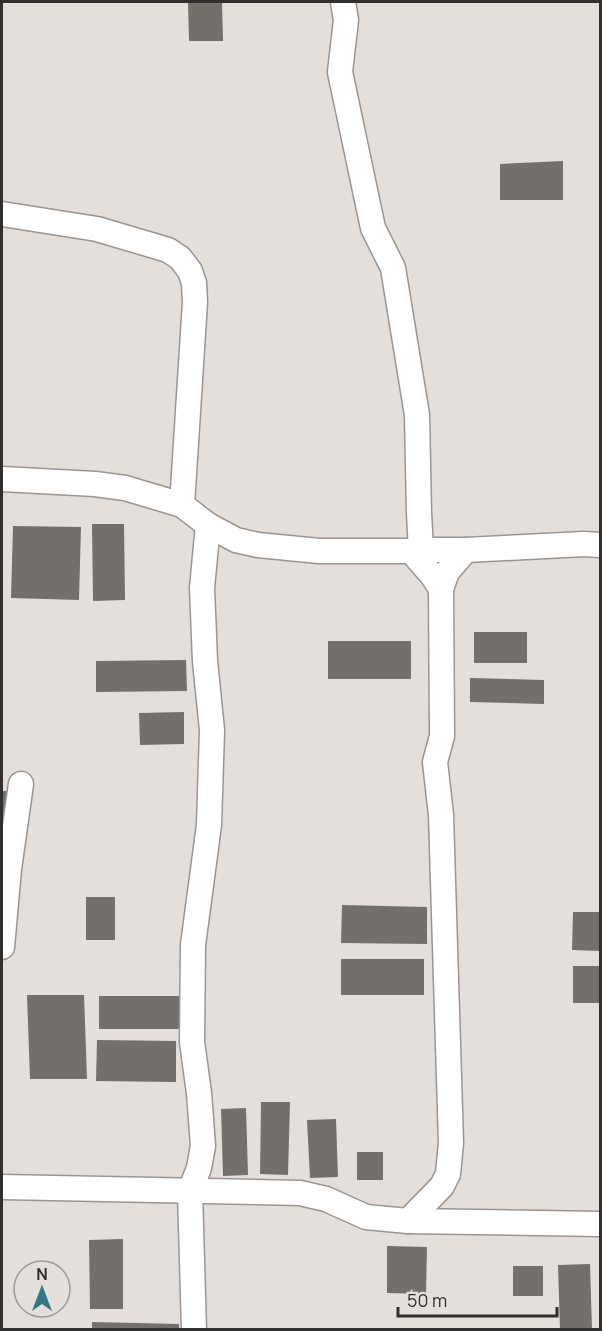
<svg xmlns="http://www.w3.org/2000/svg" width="602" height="1331" font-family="Manrope,sans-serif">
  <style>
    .building { fill: #73706c }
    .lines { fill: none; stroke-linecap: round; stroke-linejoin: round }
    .street-casing { stroke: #9b9592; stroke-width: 27 }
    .street { stroke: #fff; stroke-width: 24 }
  </style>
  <rect width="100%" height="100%" fill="#e5dfdc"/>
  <!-- building -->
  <g class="building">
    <polygon points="188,2 222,2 223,41 189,41"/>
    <polygon points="563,161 563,200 500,200 500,164"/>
    <polygon points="92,524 124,524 125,600 93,601"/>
    <polygon points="13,526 81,527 79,600 11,598"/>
    <rect x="474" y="632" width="53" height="31"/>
    <rect x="328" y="641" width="83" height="38"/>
    <polygon points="186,660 187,691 96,692 96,661"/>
    <polygon points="470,678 544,680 544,704 470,702"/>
    <polygon points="184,712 184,744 140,745 139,713"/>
    <rect x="2" y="791" width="5" height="34"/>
    <rect x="86" y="897" width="29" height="43"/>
    <polygon points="342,905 427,907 427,944 341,943"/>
    <polygon points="573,912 600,912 600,951 572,950"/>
    <rect x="341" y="959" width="83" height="36"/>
    <rect x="573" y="966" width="27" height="37"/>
    <polygon points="27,995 84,995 87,1079 30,1079"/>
    <rect x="99" y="996" width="82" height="33"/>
    <polygon points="97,1040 176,1041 176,1082 96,1081"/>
    <polygon points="261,1102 290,1102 288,1175 260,1174"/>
    <polygon points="246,1108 248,1175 223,1176 221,1109"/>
    <polygon points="336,1119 338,1177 310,1178 307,1120"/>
    <rect x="357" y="1152" width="26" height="28"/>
    <polygon points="123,1239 123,1309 90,1309 89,1240"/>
    <polygon points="387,1246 427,1247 426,1294 387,1293"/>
    <polygon points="590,1264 592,1330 560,1330 558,1265"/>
    <rect x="513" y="1266" width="30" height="30"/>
    <polygon points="92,1322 179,1324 179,1330 92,1330"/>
  </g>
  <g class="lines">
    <defs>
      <g id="street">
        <polyline points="343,2 346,20 340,72 373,228 393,268 417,415 419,513 421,550"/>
        <polyline points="2,214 97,229 168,250 180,258 190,271 194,283 195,302 182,505"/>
        <polyline points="2,479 95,484 125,488 182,505 208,525 236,540 258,545 319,551 411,551 421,550 466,550 584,544 600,545"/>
        <polyline points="411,551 432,575 441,589"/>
        <polyline points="2,947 9,869 21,784"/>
        <polyline points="2,1187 300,1193 326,1199 366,1217 408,1221 600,1224"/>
        <polyline points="408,1221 442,1186 448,1174 451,1143 441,815 435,762 442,736 441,589 447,572 466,550"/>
        <polyline points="194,1330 190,1191 199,1168 203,1146 199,1093 192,1042 193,945 209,825 212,730 205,661 202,588 208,525"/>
      </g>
    </defs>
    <!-- street casing -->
    <use href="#street" class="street-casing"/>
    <!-- street -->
    <use href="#street" class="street"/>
  </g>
  <!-- border -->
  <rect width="602" height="1331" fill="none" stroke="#312e2d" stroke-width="6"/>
  <!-- north arrow -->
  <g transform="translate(42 1289)"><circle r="28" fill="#e5dfdc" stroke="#9d9896" stroke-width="1.5"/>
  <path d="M0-4.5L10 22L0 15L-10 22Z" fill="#317882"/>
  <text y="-9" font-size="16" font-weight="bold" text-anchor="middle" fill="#312e2d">N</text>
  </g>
  <!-- scale -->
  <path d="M398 1307v9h159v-9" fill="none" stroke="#312e2d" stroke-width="3"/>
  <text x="407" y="1307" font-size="18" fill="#312e2d" stroke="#e5dfdc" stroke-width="4.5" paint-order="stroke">50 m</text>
</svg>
